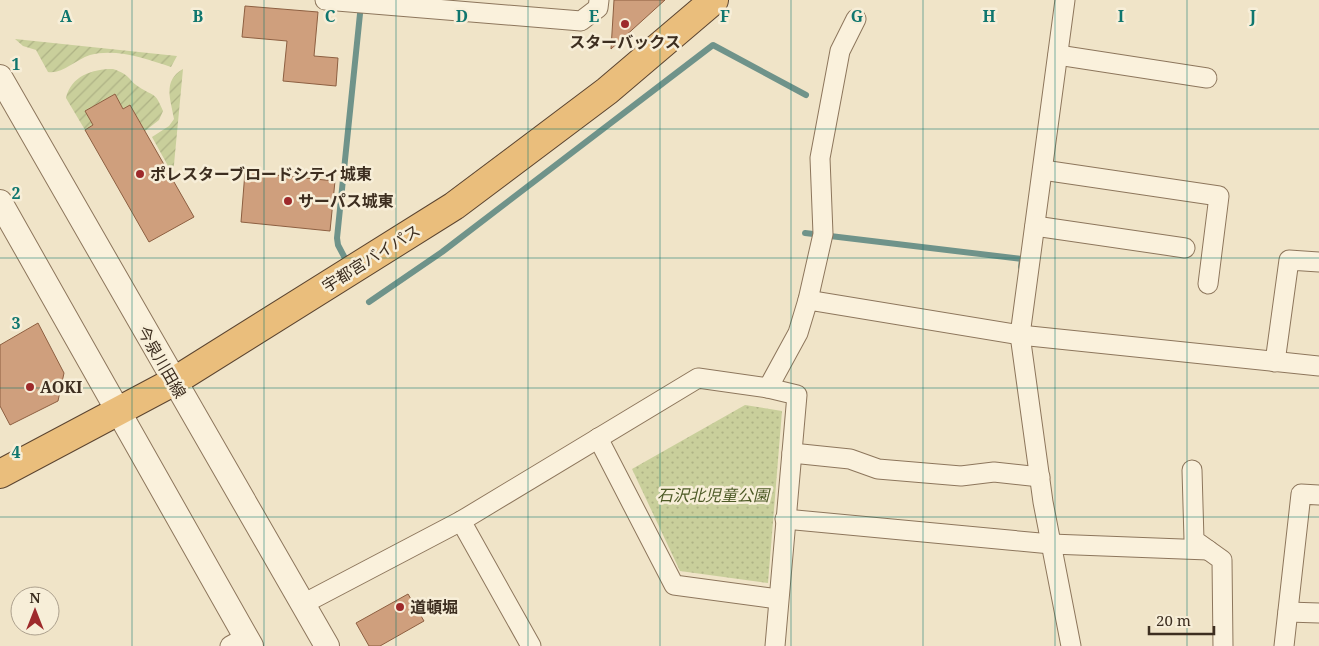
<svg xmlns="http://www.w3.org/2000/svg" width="1319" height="646" font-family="'Noto Serif','Noto Sans JP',serif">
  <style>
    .grass { fill: url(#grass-dots) }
    .garden { fill: url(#garden-furrows) }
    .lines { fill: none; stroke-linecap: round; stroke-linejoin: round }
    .stream { stroke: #6f938a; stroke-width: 6 }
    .building { fill: #cf9f7d; stroke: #8d5f41 }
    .minor-casing { stroke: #8d765c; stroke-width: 21 }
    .tertiary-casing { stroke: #8d765c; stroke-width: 26 }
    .trunk-casing { stroke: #5b4430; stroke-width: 30 }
    .minor { stroke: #faf1dc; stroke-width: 19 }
    .tertiary { stroke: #faf1dc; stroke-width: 24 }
    .trunk { stroke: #eabe7c; stroke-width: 28 }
    .grid { fill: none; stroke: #0f766e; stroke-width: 1; stroke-opacity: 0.55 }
    .poi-dot { fill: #9e2a2b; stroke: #f7eed8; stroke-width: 2 }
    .labels { text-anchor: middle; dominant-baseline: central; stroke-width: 5; stroke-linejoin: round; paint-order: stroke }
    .poi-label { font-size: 16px; font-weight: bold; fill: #3d2e20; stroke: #f7eed8; text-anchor: start }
    .street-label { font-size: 16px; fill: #3d2e20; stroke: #f7eed8 }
    .park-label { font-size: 16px; font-style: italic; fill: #4d5a26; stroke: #f7eed8 }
    .grid-label { font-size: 16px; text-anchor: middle; font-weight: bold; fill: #0f766e; stroke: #f7eed8; stroke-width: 5; stroke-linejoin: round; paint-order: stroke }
  </style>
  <defs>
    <pattern id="grass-dots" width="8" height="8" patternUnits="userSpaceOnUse" patternTransform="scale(1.25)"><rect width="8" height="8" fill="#c9cf9b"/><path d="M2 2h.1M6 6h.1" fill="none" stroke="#aeb285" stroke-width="1.8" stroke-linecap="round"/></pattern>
    <pattern id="garden-furrows" width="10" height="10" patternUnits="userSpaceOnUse" patternTransform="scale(1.25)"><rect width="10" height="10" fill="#c9cf9b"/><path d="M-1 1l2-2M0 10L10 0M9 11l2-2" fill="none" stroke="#aeb285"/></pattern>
  </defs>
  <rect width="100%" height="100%" fill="#f0e4c8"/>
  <!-- grass -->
  <polygon class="grass" points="745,405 782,411 768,583 680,571 632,469"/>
  <!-- garden -->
  <g class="garden">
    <path d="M15,39L177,56L171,67C147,59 116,48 90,55C75,60 63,74 48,72L36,50L23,46Z"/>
    <path d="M113,69C131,75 127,79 139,87C154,97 155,91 163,111L159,120L145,131L130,105L123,109L115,94L85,111L93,125L85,130L66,98C71,76 92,69 113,69Z"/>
    <path d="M183,69L173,175L152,137L169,126L174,119C171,100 162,81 183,69Z"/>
  </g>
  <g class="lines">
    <!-- stream -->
    <g class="stream">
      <polyline points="805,233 1022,259 1021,267"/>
      <polyline points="347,262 338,245 337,238 361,4"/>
      <polyline points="369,302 442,252 713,45 806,95"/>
    </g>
  </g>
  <!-- building -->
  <g class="building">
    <polygon points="614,0 665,0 611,49"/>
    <polygon points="245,6 318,12 314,56 338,58 336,86 283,81 287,41 242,37"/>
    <polygon points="115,94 123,109 130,105 194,217 149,242 85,130 93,125 85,111"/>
    <polygon points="245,172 335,181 330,231 241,222"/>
    <polygon points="38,323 64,373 58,401 10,425 0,406 0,345"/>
    <polygon points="408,594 424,621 380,646 369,646 356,623"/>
  </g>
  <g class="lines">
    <defs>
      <g id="minor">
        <polyline points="325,0 581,21 598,8 599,0"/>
        <polyline points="1065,0 1020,335 1043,502 1071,646"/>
        <polyline points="1058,55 1207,78"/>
        <polyline points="1043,170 1219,196 1208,284"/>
        <polyline points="1035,226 1185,248"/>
        <polyline points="808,300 823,234 820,158 840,51 856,19"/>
        <polyline points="1275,362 1289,260 1319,262"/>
        <polyline points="598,438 674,585 778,599"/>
        <polyline points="792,453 850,459 878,469 961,476 994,472 1040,477"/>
        <polyline points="1192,470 1194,540 1222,560 1223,646"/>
        <polyline points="785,519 1051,544 1208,550"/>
        <polyline points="461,521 531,646"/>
        <polyline points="303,604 461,521 698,378 768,388"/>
        <polyline points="1288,612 1319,613"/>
        <polyline points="230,646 246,637"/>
        <polyline points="775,646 797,395 768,388 798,333 808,300 1020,335 1319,366"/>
        <polyline points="1284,646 1301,494 1319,495"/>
      </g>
      <g id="tertiary">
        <polyline points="0,77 327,646"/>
        <polyline points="0,202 251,646"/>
      </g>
      <polyline id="trunk" points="0,474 173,382 454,206 607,91 714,0"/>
    </defs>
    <!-- minor casing -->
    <use href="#minor" class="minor-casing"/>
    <!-- tertiary casing -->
    <use href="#tertiary" class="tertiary-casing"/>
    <!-- trunk casing -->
    <use href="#trunk" class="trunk-casing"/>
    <!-- minor -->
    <use href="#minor" class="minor"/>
    <!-- tertiary -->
    <use href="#tertiary" class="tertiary"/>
    <!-- trunk -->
    <use href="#trunk" class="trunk"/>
  </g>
  <!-- grid -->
  <path class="grid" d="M132,0V646M264,0V646M396,0V646M528,0V646M660,0V646M791,0V646M923,0V646M1055,0V646M1187,0V646M0,129H1319M0,258H1319M0,388H1319M0,517H1319"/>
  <!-- markers -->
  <g class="poi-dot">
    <circle cx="625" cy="24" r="5"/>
    <circle cx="140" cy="174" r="5"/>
    <circle cx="288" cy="201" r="5"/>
    <circle cx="30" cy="387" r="5"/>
    <circle cx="400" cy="607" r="5"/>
  </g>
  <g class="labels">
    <!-- poi labels -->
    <g class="poi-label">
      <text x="625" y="42" text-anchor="middle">スターバックス</text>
      <text x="150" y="174">ポレスターブロードシティ城東</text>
      <text x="298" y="201">サーパス城東</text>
      <text x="40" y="387">AOKI</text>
      <text x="410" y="607">道頓堀</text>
    </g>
    <!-- street labels -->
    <g class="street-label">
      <text transform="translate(371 258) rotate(-32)">宇都宮バイパス</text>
      <text transform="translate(162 362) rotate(60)">今泉川田線</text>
    </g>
    <!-- park labels -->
    <g class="park-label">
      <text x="713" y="495">石沢北児童公園</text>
    </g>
  </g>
  <g class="grid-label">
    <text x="66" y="22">A</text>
    <text x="198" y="22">B</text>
    <text x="330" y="22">C</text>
    <text x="462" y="22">D</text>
    <text x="594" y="22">E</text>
    <text x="725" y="22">F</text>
    <text x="857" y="22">G</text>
    <text x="989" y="22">H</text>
    <text x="1121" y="22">I</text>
    <text x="1253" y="22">J</text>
    <text x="16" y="70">1</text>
    <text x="16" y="199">2</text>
    <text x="16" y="329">3</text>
    <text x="16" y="458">4</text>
  </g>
  <!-- north arrow -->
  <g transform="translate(35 611)"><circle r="24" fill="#f7eed8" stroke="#ada18e"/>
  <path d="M0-4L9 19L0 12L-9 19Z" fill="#9e2a2b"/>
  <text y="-8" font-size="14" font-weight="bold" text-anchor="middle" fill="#3d2e20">N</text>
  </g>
  <!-- scale -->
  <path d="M1149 626v8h65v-8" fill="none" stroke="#3d2e20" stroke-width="2.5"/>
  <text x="1156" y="626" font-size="15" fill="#3d2e20" stroke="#f7eed8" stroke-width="4" paint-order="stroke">20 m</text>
</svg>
